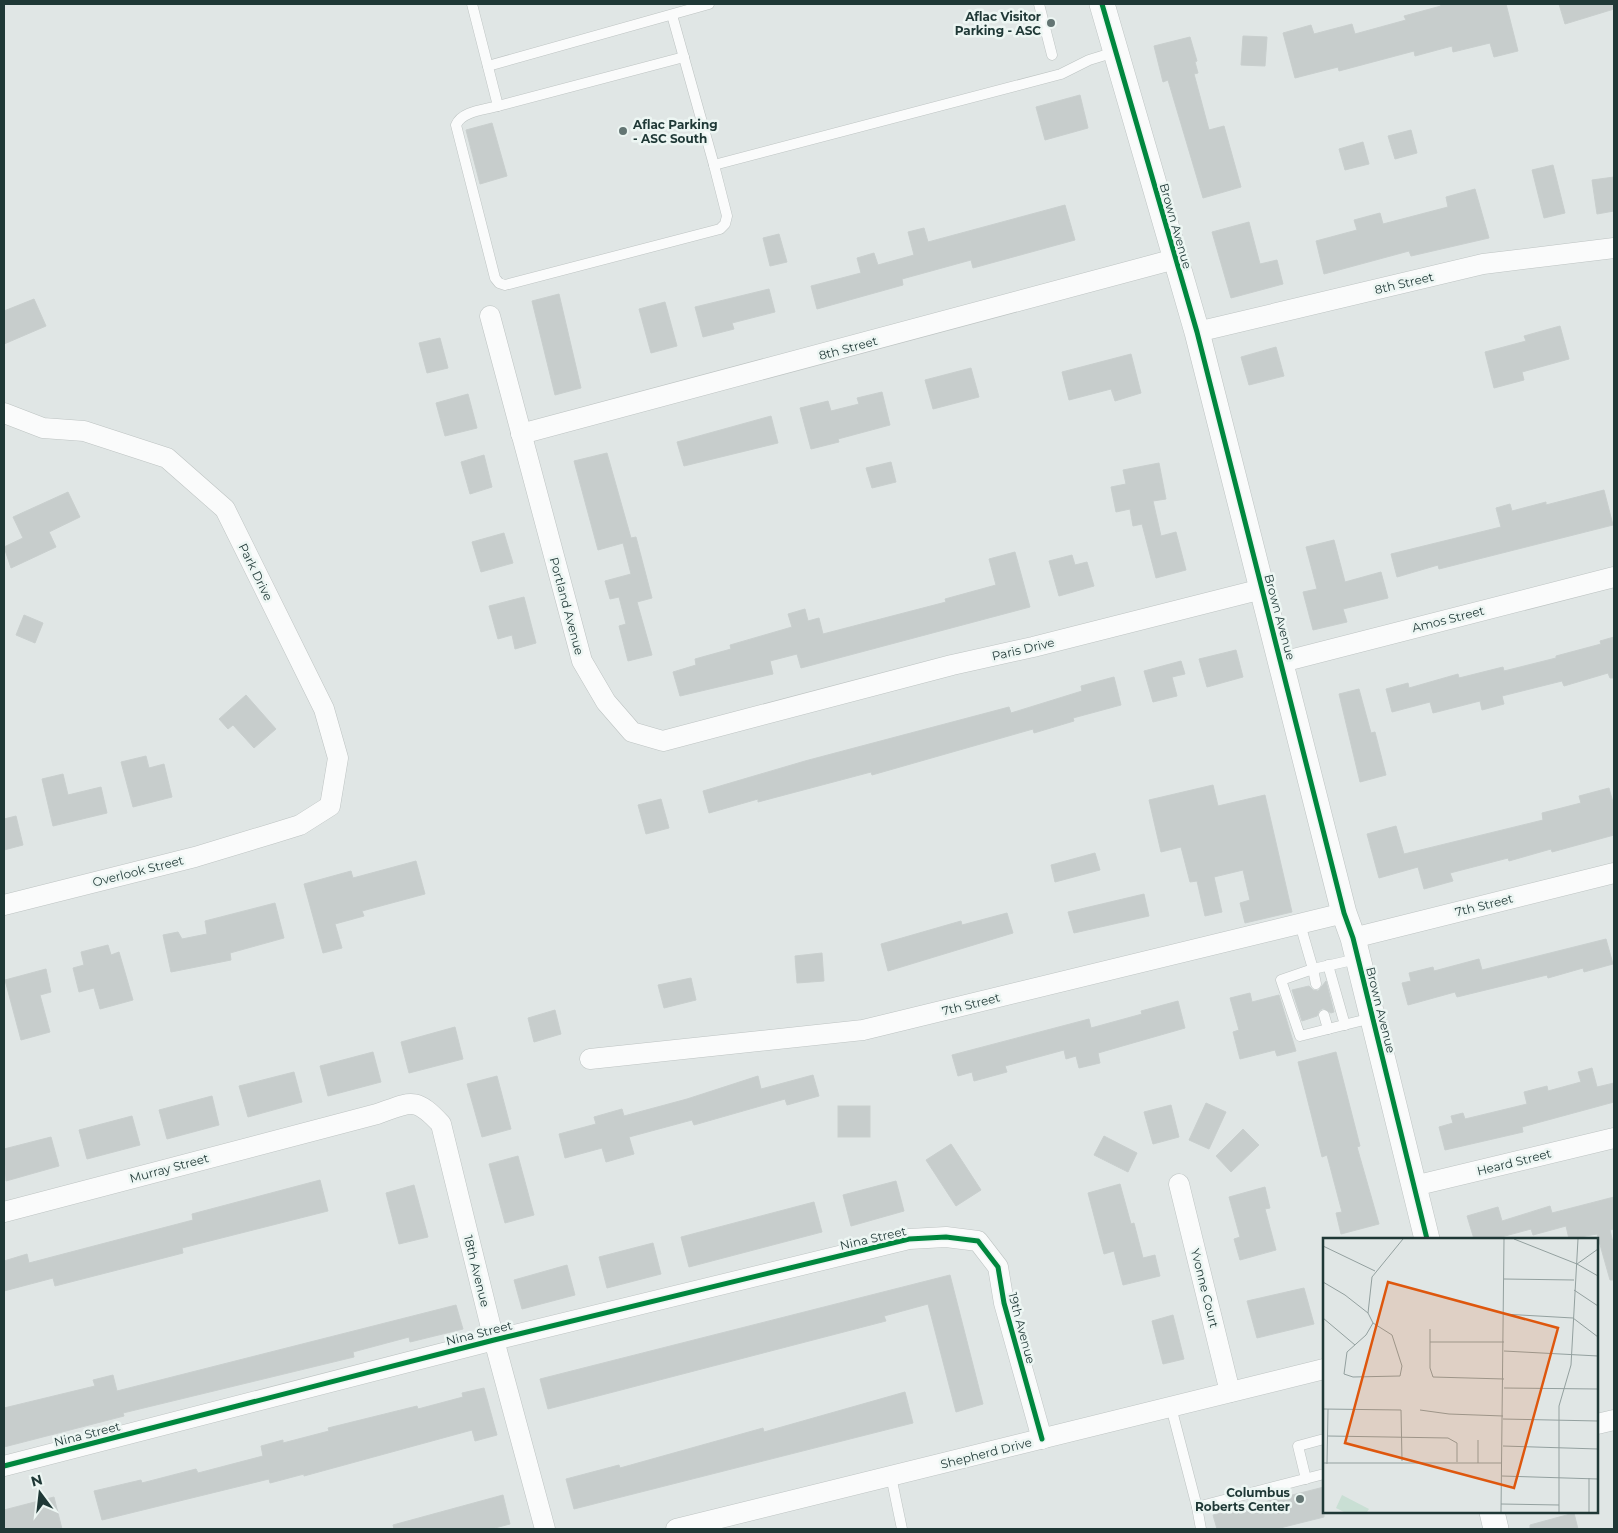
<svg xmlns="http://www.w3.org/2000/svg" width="1618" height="1533" font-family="Montserrat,sans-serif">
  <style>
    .building { fill: #c7cdcc; stroke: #c9cfce }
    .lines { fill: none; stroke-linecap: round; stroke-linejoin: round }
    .service-casing { stroke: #bdc3c2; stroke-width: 11 }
    .minor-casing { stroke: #bdc3c2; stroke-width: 21 }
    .tertiary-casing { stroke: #bdc3c2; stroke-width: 26 }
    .service { stroke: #fafbfb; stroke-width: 10 }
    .minor { stroke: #fafbfb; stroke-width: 20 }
    .tertiary { stroke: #fafbfb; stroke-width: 25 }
    .cycleway-casing { stroke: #edf6f3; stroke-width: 8 }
    .cycleway { stroke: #00873e; stroke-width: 5 }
    .poi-dot { fill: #637573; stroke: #edf6f3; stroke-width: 2 }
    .labels { text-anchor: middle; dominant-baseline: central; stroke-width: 5; stroke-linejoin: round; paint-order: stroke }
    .poi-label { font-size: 12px; font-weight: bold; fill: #1f3836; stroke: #edf6f3; text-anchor: end }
    .street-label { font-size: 12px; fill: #1f3836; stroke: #edf6f3 }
    .inset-road { fill: none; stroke: #93a09f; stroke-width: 1 }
    .view { fill: #de570e; fill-opacity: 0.15; stroke: #de570e; stroke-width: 2.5 }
    .inset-edge { fill: none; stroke: #1f3836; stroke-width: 2.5 }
  </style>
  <rect width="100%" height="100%" fill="#e0e6e5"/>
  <!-- building -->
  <g class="building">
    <polygon points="1440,4 1506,4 1518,51 1494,57 1490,43 1453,52 1452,46 1415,56 1414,51 1339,71 1338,67 1295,78 1283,33 1311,25 1314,34 1352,24 1355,34 1406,20 1404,16 1441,6"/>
    <polygon points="1559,4 1614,4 1614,9 1565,24"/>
    <polygon points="1243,36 1267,37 1265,66 1241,65"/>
    <polygon points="1190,37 1197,61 1195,62 1198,73 1194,74 1209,130 1224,126 1241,187 1203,198 1168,80 1163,82 1154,46"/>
    <polygon points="1080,95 1088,128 1045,140 1036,107"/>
    <polygon points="492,123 507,176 480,184 466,130"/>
    <polygon points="1411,130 1417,153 1395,159 1388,136"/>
    <polygon points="1363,142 1369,164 1345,170 1339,149"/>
    <polygon points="1553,165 1565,213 1544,218 1532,170"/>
    <polygon points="1614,177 1614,211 1597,214 1592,180"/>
    <polygon points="1475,189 1489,238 1411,256 1409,251 1324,274 1316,241 1357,230 1354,220 1380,213 1383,224 1448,207 1446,197"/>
    <polygon points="1065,205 1075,240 973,268 971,260 902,279 903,285 817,309 811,286 861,273 857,258 874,253 878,265 914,255 908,232 924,228 928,242"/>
    <polygon points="1249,222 1260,264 1277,260 1283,284 1231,298 1212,232"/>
    <polygon points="779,234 787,262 770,266 763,238"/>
    <polygon points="769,289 775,312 732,323 734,329 703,337 695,307"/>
    <polygon points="559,294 581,388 555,395 532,301"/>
    <polygon points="34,299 46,326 4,344 4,311"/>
    <polygon points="665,302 677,346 651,353 639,309"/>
    <polygon points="1560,326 1569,359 1522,372 1524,380 1494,388 1485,352 1526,341 1524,336"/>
    <polygon points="440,338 448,368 427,373 419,343"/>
    <polygon points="1276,347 1284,376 1249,385 1241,357"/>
    <polygon points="1131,354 1141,393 1115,401 1111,389 1069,400 1062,372"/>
    <polygon points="971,368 979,397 933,409 925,380"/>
    <polygon points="882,392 890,425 838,439 839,442 811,449 800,408 828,401 831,411 859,404 857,398"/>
    <polygon points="468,394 477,428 445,436 436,403"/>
    <polygon points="771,416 778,443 684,466 677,442"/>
    <polygon points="607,453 631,538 636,537 652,598 637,602 652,655 628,661 619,626 626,624 619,597 610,599 605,581 631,574 623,543 598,550 574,461"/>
    <polygon points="484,455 492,487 470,494 461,462"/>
    <polygon points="891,462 896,482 872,488 866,468"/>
    <polygon points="1159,463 1166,499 1153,501 1161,536 1176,532 1186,570 1156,578 1142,524 1133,526 1130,509 1116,512 1111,487 1126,484 1123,470"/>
    <polygon points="1604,490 1613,525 1439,569 1438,565 1397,577 1391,554 1501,527 1496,508 1510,504 1512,511 1546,502 1546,505"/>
    <polygon points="68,492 80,517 49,532 56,547 11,568 4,547 23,538 13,517"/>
    <polygon points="504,533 513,563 481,572 472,542"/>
    <polygon points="1334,540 1345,582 1381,572 1388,598 1343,609 1347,622 1313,630 1303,592 1317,589 1306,547"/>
    <polygon points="1015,552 1030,607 801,668 797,654 770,661 773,674 680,696 673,672 696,665 695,659 731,649 730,645 792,627 788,614 805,609 808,621 819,618 823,634 946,602 945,599 996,585 989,559"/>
    <polygon points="1072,555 1075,565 1087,562 1094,586 1059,596 1049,561"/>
    <polygon points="524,597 536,643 515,649 512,635 498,639 489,606"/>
    <polygon points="24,615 43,623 35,643 16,635"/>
    <polygon points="1614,637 1614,678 1610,678 1608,673 1564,686 1562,681 1502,696 1504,704 1482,710 1480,701 1433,713 1430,702 1392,712 1386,689 1408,683 1409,688 1458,674 1459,678 1503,667 1504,671 1556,658 1556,656 1601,644 1600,641"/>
    <polygon points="1236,650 1243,677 1207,687 1199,659"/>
    <polygon points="1181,661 1185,674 1172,677 1177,696 1153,702 1144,671"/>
    <polygon points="1114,677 1121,705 1073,718 1074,721 1034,733 1033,729 872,775 871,772 758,802 758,799 709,813 703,791 805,761 1009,707 1011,713 1082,691 1081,686"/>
    <polygon points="1359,689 1371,733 1375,732 1386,775 1360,782 1339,694"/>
    <polygon points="246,695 276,729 254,748 233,725 228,729 219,719"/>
    <polygon points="146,756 149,768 164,764 172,797 133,807 121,762"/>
    <polygon points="63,774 68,795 101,787 107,813 53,826 42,779"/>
    <polygon points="1213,785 1218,806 1265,795 1292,912 1245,923 1240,903 1250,900 1243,870 1214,877 1222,912 1205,916 1197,881 1190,882 1181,847 1161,852 1149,800"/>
    <polygon points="1609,788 1614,806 1614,835 1552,852 1551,849 1509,861 1508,858 1450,873 1453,881 1424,889 1418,867 1379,878 1367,834 1396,826 1404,854 1543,820 1542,813 1581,803 1579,796"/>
    <polygon points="661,799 669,828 646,834 638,805"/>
    <polygon points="16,816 23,845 4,850 4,819"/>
    <polygon points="1095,853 1100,870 1055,882 1051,865"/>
    <polygon points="416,861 425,894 362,911 364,916 335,924 342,948 323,953 304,884 351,871 353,878"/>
    <polygon points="1144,894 1149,916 1074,933 1068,912"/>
    <polygon points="275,903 284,938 230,953 231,960 171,972 163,935 178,932 182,939 207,934 205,921"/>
    <polygon points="1007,913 1013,933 888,971 881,944 961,921 962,925"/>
    <polygon points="1606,939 1613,964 1584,972 1583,968 1548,978 1547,975 1457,997 1455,992 1408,1005 1402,983 1411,981 1409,973 1433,967 1434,971 1479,959 1482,970"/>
    <polygon points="108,945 111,955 119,952 133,1000 100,1009 94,988 79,992 73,968 84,965 81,952"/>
    <polygon points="822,953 824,981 797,983 795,956"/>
    <polygon points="46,969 51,992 40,995 50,1032 21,1040 5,980"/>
    <polygon points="691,978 696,1000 664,1008 658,985"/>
    <polygon points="1326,981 1334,1012 1331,1013 1323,1008 1319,1011 1317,1016 1302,1021 1292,990 1309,986 1313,990 1318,991"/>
    <polygon points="1250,993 1252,1002 1279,995 1296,1051 1277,1056 1275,1050 1240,1059 1233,1032 1239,1030 1230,998"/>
    <polygon points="1178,1001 1185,1028 1098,1053 1100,1063 1079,1068 1076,1056 1066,1059 1064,1050 1005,1066 1007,1072 974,1081 972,1072 958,1076 952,1055 1089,1019 1091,1028 1142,1014 1141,1011"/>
    <polygon points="555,1010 561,1034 534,1042 528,1018"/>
    <polygon points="455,1027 463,1059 409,1073 401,1042"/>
    <polygon points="373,1052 381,1082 328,1096 320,1066"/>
    <polygon points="1336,1052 1360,1146 1357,1147 1379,1224 1341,1234 1336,1213 1342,1212 1327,1155 1322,1157 1298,1062"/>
    <polygon points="1592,1068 1597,1087 1614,1083 1614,1102 1522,1127 1523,1132 1445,1150 1439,1127 1453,1123 1451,1116 1463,1113 1465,1119 1527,1104 1524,1092 1547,1086 1548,1091 1581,1082 1578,1072"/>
    <polygon points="294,1072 302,1102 248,1117 239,1086"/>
    <polygon points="813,1075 819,1096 787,1105 785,1099 694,1125 692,1120 629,1137 634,1154 606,1162 602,1148 565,1158 559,1134 596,1124 594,1117 622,1109 624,1116 687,1099 758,1076 761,1089"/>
    <polygon points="497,1076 511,1129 482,1137 467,1084"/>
    <polygon points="212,1096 219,1125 167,1139 159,1110"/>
    <polygon points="1206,1103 1226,1112 1209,1149 1189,1140"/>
    <polygon points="1171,1105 1179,1137 1153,1144 1144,1112"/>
    <rect x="838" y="1106" width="32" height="31"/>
    <polygon points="132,1116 140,1145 87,1159 79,1130"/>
    <polygon points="1243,1129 1259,1145 1231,1172 1216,1156"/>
    <polygon points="1104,1136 1137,1153 1128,1172 1094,1155"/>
    <polygon points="51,1137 59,1166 6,1181 4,1149"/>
    <polygon points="951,1144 981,1190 956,1206 926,1160"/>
    <polygon points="518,1156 534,1215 505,1223 489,1164"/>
    <polygon points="320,1180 328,1211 182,1248 183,1253 129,1267 55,1286 53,1278 4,1291 4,1261 27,1254 29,1263 193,1220 192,1214"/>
    <polygon points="896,1181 904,1211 851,1226 843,1195"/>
    <polygon points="1120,1184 1131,1224 1134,1223 1143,1258 1155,1255 1160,1276 1123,1285 1114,1251 1104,1254 1088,1193"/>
    <polygon points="414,1185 428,1237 399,1244 386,1193"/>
    <polygon points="1265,1187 1270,1208 1265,1209 1276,1250 1240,1260 1234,1239 1240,1237 1229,1197"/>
    <polygon points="1614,1197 1614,1229 1610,1230 1614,1247 1614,1280 1610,1280 1597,1234 1569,1239 1566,1226 1533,1235 1531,1229 1494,1239 1474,1239 1467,1216 1498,1207 1502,1221 1550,1206 1552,1213"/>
    <polygon points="814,1202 822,1232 689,1267 681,1237"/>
    <polygon points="653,1243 661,1274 607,1288 599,1257"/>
    <polygon points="567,1265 575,1295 522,1309 514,1280"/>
    <polygon points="950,1275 983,1404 956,1412 928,1304 884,1316 886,1321 548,1409 540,1379"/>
    <polygon points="1304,1288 1314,1324 1257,1338 1247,1301"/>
    <polygon points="456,1305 463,1329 410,1342 409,1337 353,1352 354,1357 123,1413 124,1416 4,1447 4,1408 95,1386 93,1380 113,1375 117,1391"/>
    <polygon points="1173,1315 1184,1359 1163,1364 1152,1321"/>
    <polygon points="484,1388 497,1435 475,1441 472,1430 304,1476 304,1474 270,1483 269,1479 102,1520 94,1491 141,1480 142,1483 196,1469 198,1473 263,1456 261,1446 283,1440 283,1443 329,1431 328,1428 417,1406 418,1409 463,1397 462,1393"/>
    <polygon points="905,1392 913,1423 574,1509 566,1479 619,1465 620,1468 763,1428 764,1432"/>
    <polygon points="1324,1487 1324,1517 1276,1529 1217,1529 1213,1515"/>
    <polygon points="503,1495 510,1524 491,1529 394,1529 393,1525"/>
    <polygon points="54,1497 62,1529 4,1529 4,1510"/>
    <polygon points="1574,1513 1578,1529 1530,1529 1530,1525"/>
  </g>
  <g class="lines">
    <defs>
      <g id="service">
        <path d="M472,4L498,106C484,110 462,111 456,125L495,278L499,283L505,285L720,229L725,224L727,216L714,165L1061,74L1089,60L1115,52"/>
        <polyline points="1039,4 1052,55"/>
        <polyline points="672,15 714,165"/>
        <polyline points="488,66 709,4"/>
        <polyline points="498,106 684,57"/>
        <polyline points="1300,924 1313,969 1281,980 1300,1036 1372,1018"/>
        <polyline points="1328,965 1345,1025"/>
        <polyline points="1316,984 1313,969 1357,959"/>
        <polyline points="1324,1015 1328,1029"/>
        <polyline points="1171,1407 1197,1507 1324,1474"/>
        <polyline points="891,1476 902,1529"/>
        <polyline points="1306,1479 1298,1446 1324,1439"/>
        <polyline points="1197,1507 1201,1529"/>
      </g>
      <g id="minor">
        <polyline points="490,316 582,661 606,702 632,732 663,741 952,665 1033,647 1262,589"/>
        <polyline points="1197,332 1483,264 1614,248"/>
        <polyline points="4,413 43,428 84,431 167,458 225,509 324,709 338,758 330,806 300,825 271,834 195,857 4,905"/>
        <polyline points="521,434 1175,259"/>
        <polyline points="1282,662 1614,577"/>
        <polyline points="1353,938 1614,873"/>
        <polyline points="590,1059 863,1030 1344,913"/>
        <polyline points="1179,1184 1230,1392"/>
        <polyline points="1414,1186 1614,1138"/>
        <path d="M4,1212L377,1114C411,1102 415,1096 441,1124L494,1340L545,1529"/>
        <polyline points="1597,1424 1614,1420"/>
        <polyline points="4,1466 494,1340 909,1239 946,1237 978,1241 998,1267 1004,1303 1042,1439"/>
        <polyline points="676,1529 1324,1369"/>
      </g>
      <g id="tertiary">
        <polyline points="1102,4 1197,332 1344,913 1353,938 1427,1239"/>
        <polyline points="1492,1512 1496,1529"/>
      </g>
    </defs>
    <!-- service casing -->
    <use href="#service" class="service-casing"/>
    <!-- minor casing -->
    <use href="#minor" class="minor-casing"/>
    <!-- tertiary casing -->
    <use href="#tertiary" class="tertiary-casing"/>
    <!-- service -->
    <use href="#service" class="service"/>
    <!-- minor -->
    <use href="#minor" class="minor"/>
    <!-- tertiary -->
    <use href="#tertiary" class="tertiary"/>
    <defs>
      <g id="cycleway">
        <polyline points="1102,4 1197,332 1344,913 1353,938 1427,1239"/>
        <polyline points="4,1466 494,1340 909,1239 946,1237 978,1241 998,1267 1004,1303 1042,1439"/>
      </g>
    </defs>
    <!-- cycleway casing -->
    <use href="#cycleway" class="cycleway-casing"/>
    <!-- cycleway -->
    <use href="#cycleway" class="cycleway"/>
  </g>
  <!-- markers -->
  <g class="poi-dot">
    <circle cx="1051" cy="23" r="5"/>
    <circle cx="623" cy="131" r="5"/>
    <circle cx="1300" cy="1499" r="5"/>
  </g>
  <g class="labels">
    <!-- poi labels -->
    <g class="poi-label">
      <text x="1041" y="16">Aflac Visitor<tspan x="1041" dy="14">Parking - ASC</tspan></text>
      <text x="633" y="124" text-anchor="start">Aflac Parking<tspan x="633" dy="14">- ASC South</tspan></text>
      <text x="1290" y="1492">Columbus<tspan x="1290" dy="14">Roberts Center</tspan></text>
    </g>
    <!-- street labels -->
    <g class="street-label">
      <text transform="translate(1176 226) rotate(74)">Brown Avenue</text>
      <text transform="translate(1404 283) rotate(-13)">8th Street</text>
      <text transform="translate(848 348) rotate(-15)">8th Street</text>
      <text transform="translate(256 572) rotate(64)">Park Drive</text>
      <text transform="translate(567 606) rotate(75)">Portland Avenue</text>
      <text transform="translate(1280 617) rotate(75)">Brown Avenue</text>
      <text transform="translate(1448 619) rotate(-14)">Amos Street</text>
      <text transform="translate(1023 649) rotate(-13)">Paris Drive</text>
      <text transform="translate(138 871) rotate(-14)">Overlook Street</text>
      <text transform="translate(1484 905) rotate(-14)">7th Street</text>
      <text transform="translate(971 1004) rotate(-14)">7th Street</text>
      <text transform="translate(1381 1010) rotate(76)">Brown Avenue</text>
      <text transform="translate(1514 1162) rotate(-14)">Heard Street</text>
      <text transform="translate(169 1168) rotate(-15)">Murray Street</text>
      <text transform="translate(873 1238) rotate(-13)">Nina Street</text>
      <text transform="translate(477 1271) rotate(76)">18th Avenue</text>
      <text transform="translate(1205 1288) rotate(76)">Yvonne Court</text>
      <text transform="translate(1022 1328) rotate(75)">19th Avenue</text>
      <text transform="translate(479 1333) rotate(-14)">Nina Street</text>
      <text transform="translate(87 1434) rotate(-14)">Nina Street</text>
      <text transform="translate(986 1453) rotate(-14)">Shepherd Drive</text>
    </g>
  </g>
  <!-- overview -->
  <g transform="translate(1323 1238)">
    <rect width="275" height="275" fill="#e0e6e5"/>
    <path d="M19,257L46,271L44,274H21L13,270Z" fill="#c9dfd4"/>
    <path class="inset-road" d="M191,1L254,26L275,38M0,8L52,33M254,26L275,11M181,41L251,42M0,44L22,57L45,75L50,85L69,97L79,128L77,138L30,139L21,136L24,114L43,97L50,85M251,52L275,68M45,75L49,39L80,1M180,76L250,80L275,99M0,80L32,107M107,91V130L110,139L181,141M107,104H181M181,113L275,118M181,150L275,151M0,171L78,172L79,223M97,172L126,176L180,178M180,181L275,183M5,198L125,200L134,205V224M180,208L275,211M0,225H179M155,225V202M4,226L5,171M179,238L275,241M178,266L236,267M178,274L181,1M236,274V168L248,127L255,1M266,274V240"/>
    <path class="view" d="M65,44L235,90L191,250L22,205Z"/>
    <rect width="275" height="275" class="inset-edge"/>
  </g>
  <!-- border -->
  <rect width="1618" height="1533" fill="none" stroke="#1f3836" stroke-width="10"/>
  <!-- north arrow -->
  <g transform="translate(40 1493) rotate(345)" stroke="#edf6f3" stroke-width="4" paint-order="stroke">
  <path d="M0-4L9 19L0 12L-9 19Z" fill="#1f3836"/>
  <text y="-8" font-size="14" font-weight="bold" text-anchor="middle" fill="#1f3836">N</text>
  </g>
</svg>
